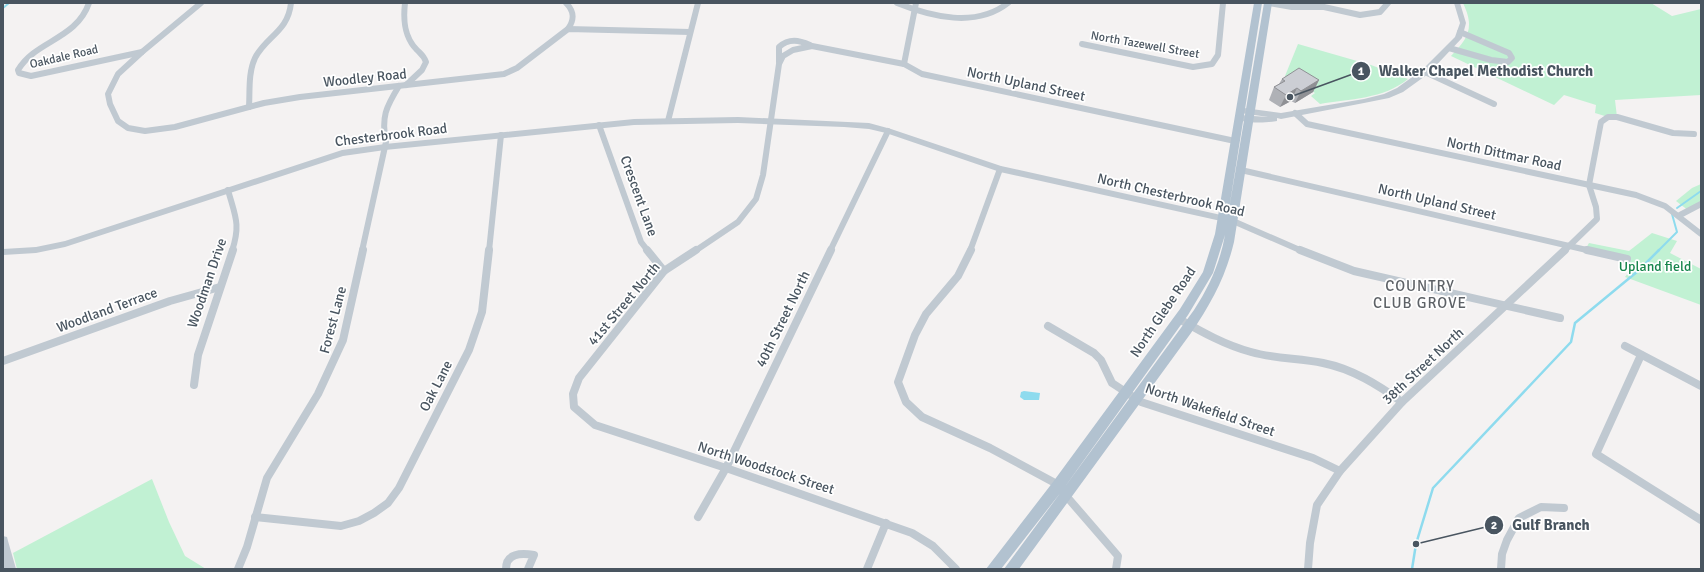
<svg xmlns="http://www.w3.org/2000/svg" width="1704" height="572" font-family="Signika,sans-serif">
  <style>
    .green { fill: #c1f1d3 }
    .water { fill: #8edbee }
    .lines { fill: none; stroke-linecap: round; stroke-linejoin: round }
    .stream-far1 { stroke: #8edbee; stroke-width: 2 }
    .stream { stroke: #8edbee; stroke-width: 2.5 }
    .minor-far1 { stroke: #c0c9d1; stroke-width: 6 }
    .minor { stroke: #c0c9d1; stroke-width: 8 }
    .tertiary { fill: #c0c9d1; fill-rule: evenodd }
    .primary { fill: #b2c2d0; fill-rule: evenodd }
    .wall { fill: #afb1b6 }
    .shaded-wall { fill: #8f9094 }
    .building { fill: #ccced4; stroke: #8f9094 }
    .labels { text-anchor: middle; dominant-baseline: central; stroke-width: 3.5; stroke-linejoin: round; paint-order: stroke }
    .far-street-label { font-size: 12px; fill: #495560; stroke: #fff }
    .street-label { font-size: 14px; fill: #495560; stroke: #fff }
    .park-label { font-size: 14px; fill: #16854c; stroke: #fff }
    .neighbourhood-label { font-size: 15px; letter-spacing: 1px; fill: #5e6267; stroke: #fff }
    .leader { fill: none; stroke: #495560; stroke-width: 1.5 }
    .callout-dot { fill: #495560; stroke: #fff; stroke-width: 1.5 }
    .mark-label { font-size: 12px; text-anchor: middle; font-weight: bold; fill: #fff }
    .callout-label { font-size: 15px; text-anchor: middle; font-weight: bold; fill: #495560; stroke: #fff; stroke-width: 3.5; stroke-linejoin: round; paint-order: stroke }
  </style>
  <rect width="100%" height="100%" fill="#f4f2f2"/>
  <!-- green -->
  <g class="green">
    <path d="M1463,3H1651L1672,16L1701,9V95L1615,100L1617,117H1608L1595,113L1596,105L1564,95L1554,105L1451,56C1468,38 1475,28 1463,3Z"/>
    <path d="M1298,44L1371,65L1408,79C1384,99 1349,99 1320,104L1311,96L1315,93L1285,76Z"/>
    <polygon points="1701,184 1701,205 1689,211 1676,201 1692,188"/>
    <polygon points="1652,233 1677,241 1670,253 1701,269 1701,305 1625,277 1634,265 1585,250 1589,243 1629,251"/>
    <polygon points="152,479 169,522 185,556 206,569 17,569 13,553"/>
  </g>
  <!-- water -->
  <polygon class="water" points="1024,391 1040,393 1039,400 1024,400 1020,397 1021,392"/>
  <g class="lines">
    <!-- stream-far1 -->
    <g class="stream-far1">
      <polyline points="3,8 9,3"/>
      <polyline points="1677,208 1701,191"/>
      <polyline points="1658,251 1677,232 1672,214"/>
    </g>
    <!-- stream -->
    <polyline class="stream" points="1412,569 1416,544 1433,488 1571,342 1575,323 1638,271 1659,250"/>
    <!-- minor-far1 -->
    <g class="minor-far1">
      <path d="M89,3C76,40 36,40 18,70L19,73L31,76L142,52L201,3"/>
      <path d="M405,3C403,20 404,37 417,50C421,54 424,56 426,62L422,70L406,85"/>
      <path d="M566,3C574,11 575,19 568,29"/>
      <path d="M897,3C932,17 976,28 1008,3"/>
      <polyline points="1269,3 1292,7 1324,7 1360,15 1380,12 1388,3"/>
      <polyline points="1082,44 1193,67 1212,64 1218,55 1223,3"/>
      <polyline points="1449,48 1491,60 1508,62 1512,58 1509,53 1460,32"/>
      <polyline points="142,52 118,74 108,94 110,104 118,121 128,128 145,131 175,127 264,103 300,97 504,74 517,68 568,29 690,32"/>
      <path d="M779,62V47C789,38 799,40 810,45"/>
      <polyline points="904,64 916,3"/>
      <polyline points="1425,72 1494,104"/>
      <path d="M249,107C250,91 248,73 255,58C266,36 288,32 291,3"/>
      <polyline points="1295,113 1307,124 1636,195 1665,206 1701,234"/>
      <polyline points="668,121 698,3"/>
      <polyline points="599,125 641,242 648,251"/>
      <polyline points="1241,170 1591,251"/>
      <path d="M228,190C235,216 241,224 232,251"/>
      <polyline points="1680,215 1701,204"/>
      <polyline points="1233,221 1302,251"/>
      <path d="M362,251L386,142C381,117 386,107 399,86"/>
      <polyline points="489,251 501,135"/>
      <polyline points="695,251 738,222 756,199 763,175 779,64 783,56 793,50 812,46 904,64 922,74 1235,141"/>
      <polyline points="830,251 888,131"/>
      <polyline points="970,251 1000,169"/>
      <polyline points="1564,251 1597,219 1596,207 1589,185 1601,122 1608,117 1617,117 1673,133 1694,134"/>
    </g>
    <!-- minor -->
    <g class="minor">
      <polyline points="647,250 664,271"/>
      <polyline points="696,250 664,271 579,378 573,394 574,407 595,425 726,468 912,533 933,546 956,569"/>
      <polyline points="971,250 958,276 926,314 915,335 898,382 906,402 922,417 990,448 1055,483 1118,556 1116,569"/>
      <polyline points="1300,250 1354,271 1560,318"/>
      <polyline points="1587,250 1627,259"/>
      <path d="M1179,319C1202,332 1225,345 1251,352C1275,359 1299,358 1323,363C1353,369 1378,385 1402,402"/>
      <polyline points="1048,326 1094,353 1101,360 1112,383 1141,402 1313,458 1340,471"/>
      <polyline points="1625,346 1701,386"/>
      <polyline points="1641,355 1596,454 1701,520"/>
      <polyline points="3,361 170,301 220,287"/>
      <polyline points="194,385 198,355 233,250"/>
      <polyline points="255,517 341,526 359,521 374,513 388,503 399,488 469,350 482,312 489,250"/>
      <polyline points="698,517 726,468 831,250"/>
      <polyline points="238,569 247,547 267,478 318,394 343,340 363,250"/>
      <path d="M506,569C506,553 521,553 534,555L528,569"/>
      <polyline points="867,569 886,523"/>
      <polyline points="1308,569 1310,543 1317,505 1340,471 1402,402 1565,250"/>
      <polyline points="1501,569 1502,554 1507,540 1519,518 1541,507 1564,508"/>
    </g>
    <!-- tertiary -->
    <g class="tertiary">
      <path d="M1454,3H1460L1466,23L1462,38L1428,74L1403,92L1389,98L1364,103L1281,119L1277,118V121C1268,123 1242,124 1235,118L1239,115L1268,117L1241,113L1240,111L1244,108L1281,113L1364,99L1384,94L1397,88L1422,70L1455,37L1460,23Z"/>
      <polygon points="738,117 869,123 891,129 1001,166 1230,217 1234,220 1230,223 1000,172 886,133 869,129 844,127 738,123 634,125 385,150 343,156 65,247 36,253 3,255 3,249 36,247 65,241 342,150 385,144 634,119"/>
      <polygon points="3,536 7,537 8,541 16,569 4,569 3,563"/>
    </g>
    <!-- primary -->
    <path class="primary" d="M1254,3H1262L1229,209L1264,3H1272L1234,242C1226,276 1211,304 1191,333L1019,569H1004L1061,492L1001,569H986L1053,482L1180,309L1203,272L1215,234ZM1225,235C1220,263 1209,287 1194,310L1064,488L1188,315L1213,273Z"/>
  </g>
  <!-- wall -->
  <polygon class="wall" points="1282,79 1319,80 1313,92 1295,103 1291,101 1280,107 1269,100 1274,87 1279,84"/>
  <!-- shaded-wall -->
  <g class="shaded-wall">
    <polygon points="1319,80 1313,92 1295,103 1301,91"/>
    <polygon points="1297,88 1291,101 1280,107 1286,95"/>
  </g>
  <!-- building -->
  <polygon class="building" points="1299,68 1319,80 1301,91 1297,88 1286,95 1274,87 1285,81 1282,79"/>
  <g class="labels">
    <!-- far-street labels -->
    <g class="far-street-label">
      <text transform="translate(1145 45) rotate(10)">North Tazewell Street</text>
      <text transform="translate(64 57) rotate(-13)">Oakdale Road</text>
    </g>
    <!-- street labels -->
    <g class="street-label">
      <text transform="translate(365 78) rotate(-6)">Woodley Road</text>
      <text transform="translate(1026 84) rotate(12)">North Upland Street</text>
      <text transform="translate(391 135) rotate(-7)">Chesterbrook Road</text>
      <text transform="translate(1504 154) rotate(12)">North Dittmar Road</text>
      <text transform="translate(1171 195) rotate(13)">North Chesterbrook Road</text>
      <text transform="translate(639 196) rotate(70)">Crescent Lane</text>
      <text transform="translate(1437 202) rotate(13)">North Upland Street</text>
      <text transform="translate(207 283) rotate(-71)">Woodman Drive</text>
      <text transform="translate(624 304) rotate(-50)">41st Street North</text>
      <text transform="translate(107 310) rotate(-20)">Woodland Terrace</text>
      <text transform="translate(1163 312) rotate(-56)">North Glebe Road</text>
      <text transform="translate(783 319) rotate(-64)">40th Street North</text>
      <text transform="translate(333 320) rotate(-75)">Forest Lane</text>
      <text transform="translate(1423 366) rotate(-43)">38th Street North</text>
      <text transform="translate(436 386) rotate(-63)">Oak Lane</text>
      <text transform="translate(1210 410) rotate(19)">North Wakefield Street</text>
      <text transform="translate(766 468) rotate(18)">North Woodstock Street</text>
    </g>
    <!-- park labels -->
    <g class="park-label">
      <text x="1655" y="266">Upland field</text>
    </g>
    <!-- neighbourhood labels -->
    <g class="neighbourhood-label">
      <text x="1420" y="286">COUNTRY<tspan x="1420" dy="17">CLUB GROVE</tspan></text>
    </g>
  </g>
  <!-- callouts -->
  <path class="leader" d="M1290 97L1361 71M1416 544L1494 525"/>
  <g class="callout-dot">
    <circle cx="1290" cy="97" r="4"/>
    <circle cx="1416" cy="544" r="4"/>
    <circle cx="1361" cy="71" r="10"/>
    <circle cx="1494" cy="525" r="10"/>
  </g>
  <g class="mark-label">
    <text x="1361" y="75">1</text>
    <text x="1494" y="529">2</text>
  </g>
  <g class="callout-label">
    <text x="1486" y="76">Walker Chapel Methodist Church</text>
    <text x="1551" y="530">Gulf Branch</text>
  </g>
  <!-- border -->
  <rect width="1704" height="572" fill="none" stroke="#495560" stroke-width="8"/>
</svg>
